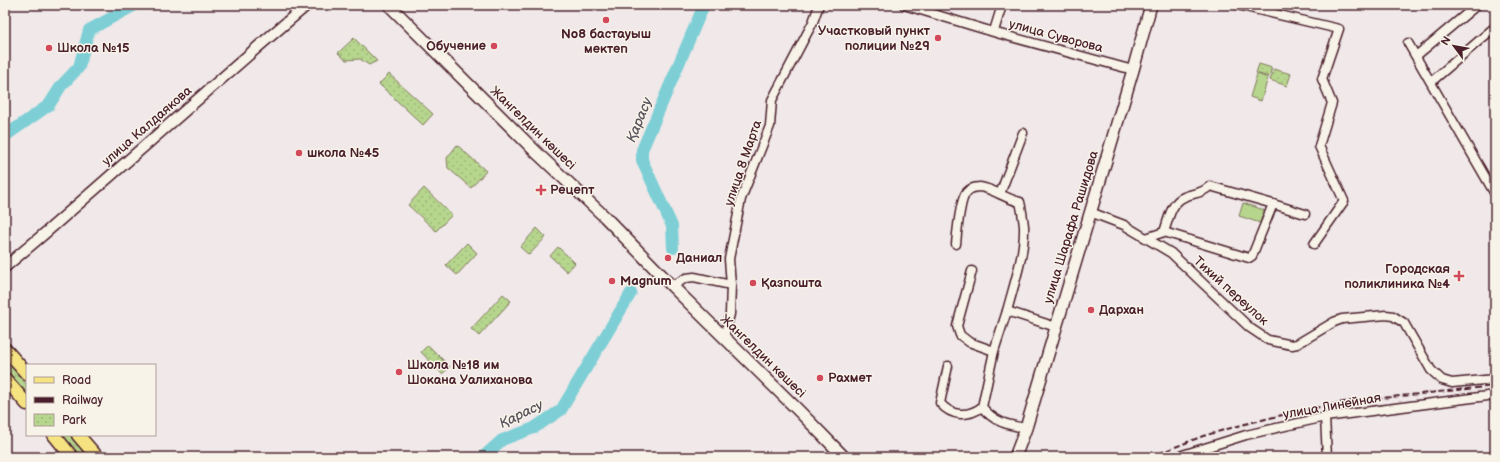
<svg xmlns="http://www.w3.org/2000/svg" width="1500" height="462" font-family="'Balsamiq Sans',sans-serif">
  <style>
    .grass { fill: url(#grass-tufts); stroke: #807a5c }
    .park { fill: url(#park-dots); stroke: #807a5c }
    .garden { fill: #b6d58d; stroke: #807a5c }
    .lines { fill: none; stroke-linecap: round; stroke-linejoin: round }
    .river { stroke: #7ecfd5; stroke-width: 12 }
    .minor-casing { stroke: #4a1f2b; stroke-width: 11 }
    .tertiary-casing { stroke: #4a1f2b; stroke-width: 13 }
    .secondary-casing { stroke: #4a1f2b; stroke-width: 14 }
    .primary-casing { stroke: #4a1f2b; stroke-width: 15 }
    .minor { stroke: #f7f3e8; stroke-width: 8 }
    .tertiary { stroke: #f7f3e8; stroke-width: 10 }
    .secondary { stroke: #f7f3e8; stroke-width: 11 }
    .primary { stroke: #f5e382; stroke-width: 12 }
    .rail { stroke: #4a1f2b; stroke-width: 2; stroke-dasharray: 6 3; stroke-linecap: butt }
    .poi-dot { fill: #d1495b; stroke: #f7f3e8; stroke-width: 1.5 }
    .labels { text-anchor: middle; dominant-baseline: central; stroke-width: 3; stroke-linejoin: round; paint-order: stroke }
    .poi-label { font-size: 13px; font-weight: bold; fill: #4a1f2b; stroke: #f7f3e8; text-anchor: start }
    .street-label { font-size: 13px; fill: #4a1f2b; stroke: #f7f3e8 }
    .water-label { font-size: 14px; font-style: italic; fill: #5a545e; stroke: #f7f3e8 }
  </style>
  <defs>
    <pattern id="grass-tufts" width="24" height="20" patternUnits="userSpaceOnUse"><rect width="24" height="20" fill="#b6d58d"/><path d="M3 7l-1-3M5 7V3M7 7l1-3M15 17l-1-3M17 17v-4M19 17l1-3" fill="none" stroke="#9eb67a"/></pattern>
    <pattern id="park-dots" width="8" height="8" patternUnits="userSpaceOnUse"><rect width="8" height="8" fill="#b6d58d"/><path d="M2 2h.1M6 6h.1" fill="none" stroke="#9eb67a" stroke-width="1.8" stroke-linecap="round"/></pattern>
  </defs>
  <rect width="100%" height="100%" fill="#f0e8e9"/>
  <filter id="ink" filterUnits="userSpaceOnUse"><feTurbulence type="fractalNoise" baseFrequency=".025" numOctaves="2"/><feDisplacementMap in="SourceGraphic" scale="8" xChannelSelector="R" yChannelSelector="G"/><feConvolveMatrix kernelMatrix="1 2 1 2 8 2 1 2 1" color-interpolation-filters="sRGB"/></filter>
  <g filter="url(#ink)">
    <!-- grass -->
    <g class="grass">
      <polygon points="5,359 27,385 27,394 5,368"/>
      <polygon points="62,435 70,435 89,457 81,457"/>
    </g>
    <!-- park -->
    <g class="park">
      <polygon points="354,38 377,61 369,65 360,59 346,60 338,53"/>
      <polygon points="1259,64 1272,68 1269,77 1256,73"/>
      <polygon points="1274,69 1291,74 1287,86 1270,80"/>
      <polygon points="389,74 433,114 423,125 379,84"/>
      <polygon points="457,145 486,171 471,188 448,168 447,158"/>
      <polygon points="424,188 452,215 436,231 408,205"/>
      <polygon points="537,228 546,237 529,255 520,247"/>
      <polygon points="467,243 477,253 457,275 446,265"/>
      <polygon points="558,247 575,263 567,272 550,256"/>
      <polygon points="503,294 511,301 479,336 471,329"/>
      <polygon points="428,345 450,367 442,374 421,352"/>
    </g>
    <!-- garden -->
    <g class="garden">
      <polygon points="1257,74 1268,78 1261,101 1250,97"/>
      <polygon points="1243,203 1264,210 1260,223 1239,216"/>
    </g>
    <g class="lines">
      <!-- river -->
      <g class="river">
        <polyline points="5,136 49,105 61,86 79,67 89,30 135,5"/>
        <polyline points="673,248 672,226 642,160 642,150 704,5"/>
        <polyline points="483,457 502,440 534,428 561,410 631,293"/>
      </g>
      <defs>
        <g id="minor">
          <polyline points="904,5 1000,34 1133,70"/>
          <polyline points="1237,5 1339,29 1322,79 1332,103 1319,146 1344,201 1314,244"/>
          <polyline points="994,31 1002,5"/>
          <polyline points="1408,43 1495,194"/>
          <polyline points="1416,56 1477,5"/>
          <polyline points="1431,82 1495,27"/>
          <polyline points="1000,194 1023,133"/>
          <polyline points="1090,212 1124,225 1171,253 1250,328 1268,340 1292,345 1297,344 1334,322 1342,319 1386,315 1393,316 1404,323 1431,370 1442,380 1452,383 1495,379"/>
          <path d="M1164,232C1168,221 1171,202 1184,197C1195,192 1200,195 1210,186L1273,204"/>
          <polyline points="1146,238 1164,232 1249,258 1252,256 1273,204 1305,214"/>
          <path d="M956,244C957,233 960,200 966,193C969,189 974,187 980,187C994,189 1006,199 1020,202C1022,210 1023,218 1024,226C1025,254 1014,284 1007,311"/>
          <polyline points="972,271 957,326 960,335 969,342 994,351"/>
          <polyline points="672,286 686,278 694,277 731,285"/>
          <polyline points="724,337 730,314 731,285 729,259 741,199 770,126 772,100 813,22 819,5"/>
          <path d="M948,366L940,403C952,417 968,417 982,407"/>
          <polyline points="1325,417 1327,457"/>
          <path d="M1026,428C1007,425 994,422 982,407L994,351L1007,311L1056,327"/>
          <polyline points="1176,457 1246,435 1325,417 1495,395"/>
        </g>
        <polyline id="tertiary" points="5,267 44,234 260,45 307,5"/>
        <g id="secondary">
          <polyline points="389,5 539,155 605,217 672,286 799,411 844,457"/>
          <polyline points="1015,457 1026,428 1133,70 1151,5"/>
        </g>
        <g id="primary">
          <polyline points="5,349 27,374"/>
          <polyline points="5,379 27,404"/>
          <polyline points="54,435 72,457"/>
          <polyline points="78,435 97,457"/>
        </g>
      </defs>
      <!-- minor casing -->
      <use href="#minor" class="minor-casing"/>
      <!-- tertiary casing -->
      <use href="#tertiary" class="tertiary-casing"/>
      <!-- secondary casing -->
      <use href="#secondary" class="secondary-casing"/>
      <!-- primary casing -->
      <use href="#primary" class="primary-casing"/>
      <!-- minor -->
      <use href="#minor" class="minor"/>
      <!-- tertiary -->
      <use href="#tertiary" class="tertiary"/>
      <!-- secondary -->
      <use href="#secondary" class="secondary"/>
      <!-- primary -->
      <use href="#primary" class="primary"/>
      <!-- rail -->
      <polyline class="rail" points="1150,457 1203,436 1245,424 1295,412 1344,402 1495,386"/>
    </g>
  </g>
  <!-- markers -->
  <g class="poi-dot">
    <circle cx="606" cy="20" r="4"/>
    <circle cx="938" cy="38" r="4"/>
    <circle cx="494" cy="46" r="4"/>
    <circle cx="49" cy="48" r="4"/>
    <circle cx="299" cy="153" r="4"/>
    <path d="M539 184h4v4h4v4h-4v4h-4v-4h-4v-4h4z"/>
    <circle cx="668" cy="258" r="4"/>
    <path d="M1457 270h4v4h4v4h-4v4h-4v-4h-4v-4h4z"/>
    <circle cx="612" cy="281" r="4"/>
    <circle cx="753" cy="283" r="4"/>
    <circle cx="1091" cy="310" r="4"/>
    <circle cx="399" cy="372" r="4"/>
    <circle cx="820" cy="378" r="4"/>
  </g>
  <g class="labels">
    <!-- poi labels -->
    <g class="poi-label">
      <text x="930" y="31" text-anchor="end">Участковый пункт<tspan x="930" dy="15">полиции №29</tspan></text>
      <text x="606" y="34" text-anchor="middle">No8 бастауыш<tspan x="606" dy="15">мектеп</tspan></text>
      <text x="486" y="46" text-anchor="end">Обучение</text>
      <text x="57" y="48">Школа №15</text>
      <text x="307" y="153">школа №45</text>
      <text x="550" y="190">Рецепт</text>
      <text x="676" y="258">Даниал</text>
      <text x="1450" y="269" text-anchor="end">Городская<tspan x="1450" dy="15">поликлиника №4</tspan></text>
      <text x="620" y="281">Magnum</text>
      <text x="761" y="283">Қазпошта</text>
      <text x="1099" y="310">Дархан</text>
      <text x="407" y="365">Школа №18 им<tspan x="407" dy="15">Шокана Уалиханова</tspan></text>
      <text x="828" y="378">Рахмет</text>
    </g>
    <!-- street labels -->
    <g class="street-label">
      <text transform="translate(1056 36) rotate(15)">улица Суворова</text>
      <text transform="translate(147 126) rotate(-41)">улица Калдаякова</text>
      <text transform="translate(533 128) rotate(44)">Жангелдин көшесі</text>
      <text transform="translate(743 163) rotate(-71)">улица 8 Марта</text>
      <text transform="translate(1071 227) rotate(-73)">улица Шарафа Рашидова</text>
      <text transform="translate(1231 291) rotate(42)">Тихий переулок</text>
      <text transform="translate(763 356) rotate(44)">Жангелдин көшесі</text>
      <text transform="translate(1332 406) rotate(-10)">улица Линейная</text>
    </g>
    <!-- water labels -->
    <g class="water-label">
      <text transform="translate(639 120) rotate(-68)">Қарасу</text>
      <text transform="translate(521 414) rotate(-26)">Қарасу</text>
    </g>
  </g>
  <!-- margin -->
  <rect width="1500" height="462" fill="none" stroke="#f7f3e8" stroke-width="20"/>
  <rect x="10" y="10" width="1480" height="442" fill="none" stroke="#4a1f2b" stroke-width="1.5" filter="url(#ink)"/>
  <!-- legend -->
  <rect x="26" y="364" width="130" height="72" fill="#f7f3e8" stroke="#b29e9c"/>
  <rect x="34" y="377" width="20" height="6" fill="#f5e382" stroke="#b29e9c"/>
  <text x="62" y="384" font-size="12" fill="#4a1f2b">Road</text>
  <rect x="34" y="397" width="20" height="6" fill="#4a1f2b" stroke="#b29e9c"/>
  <text x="62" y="404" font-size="12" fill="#4a1f2b">Railway</text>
  <rect x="34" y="414" width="20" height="12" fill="url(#park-dots)" stroke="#b29e9c"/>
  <text x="62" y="424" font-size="12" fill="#4a1f2b">Park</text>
  <!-- north arrow -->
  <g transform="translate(1454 46) rotate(302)" stroke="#f7f3e8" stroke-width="3" paint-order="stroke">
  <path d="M0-3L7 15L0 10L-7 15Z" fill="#4a1f2b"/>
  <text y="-6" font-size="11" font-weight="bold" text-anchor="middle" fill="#4a1f2b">N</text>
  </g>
</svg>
